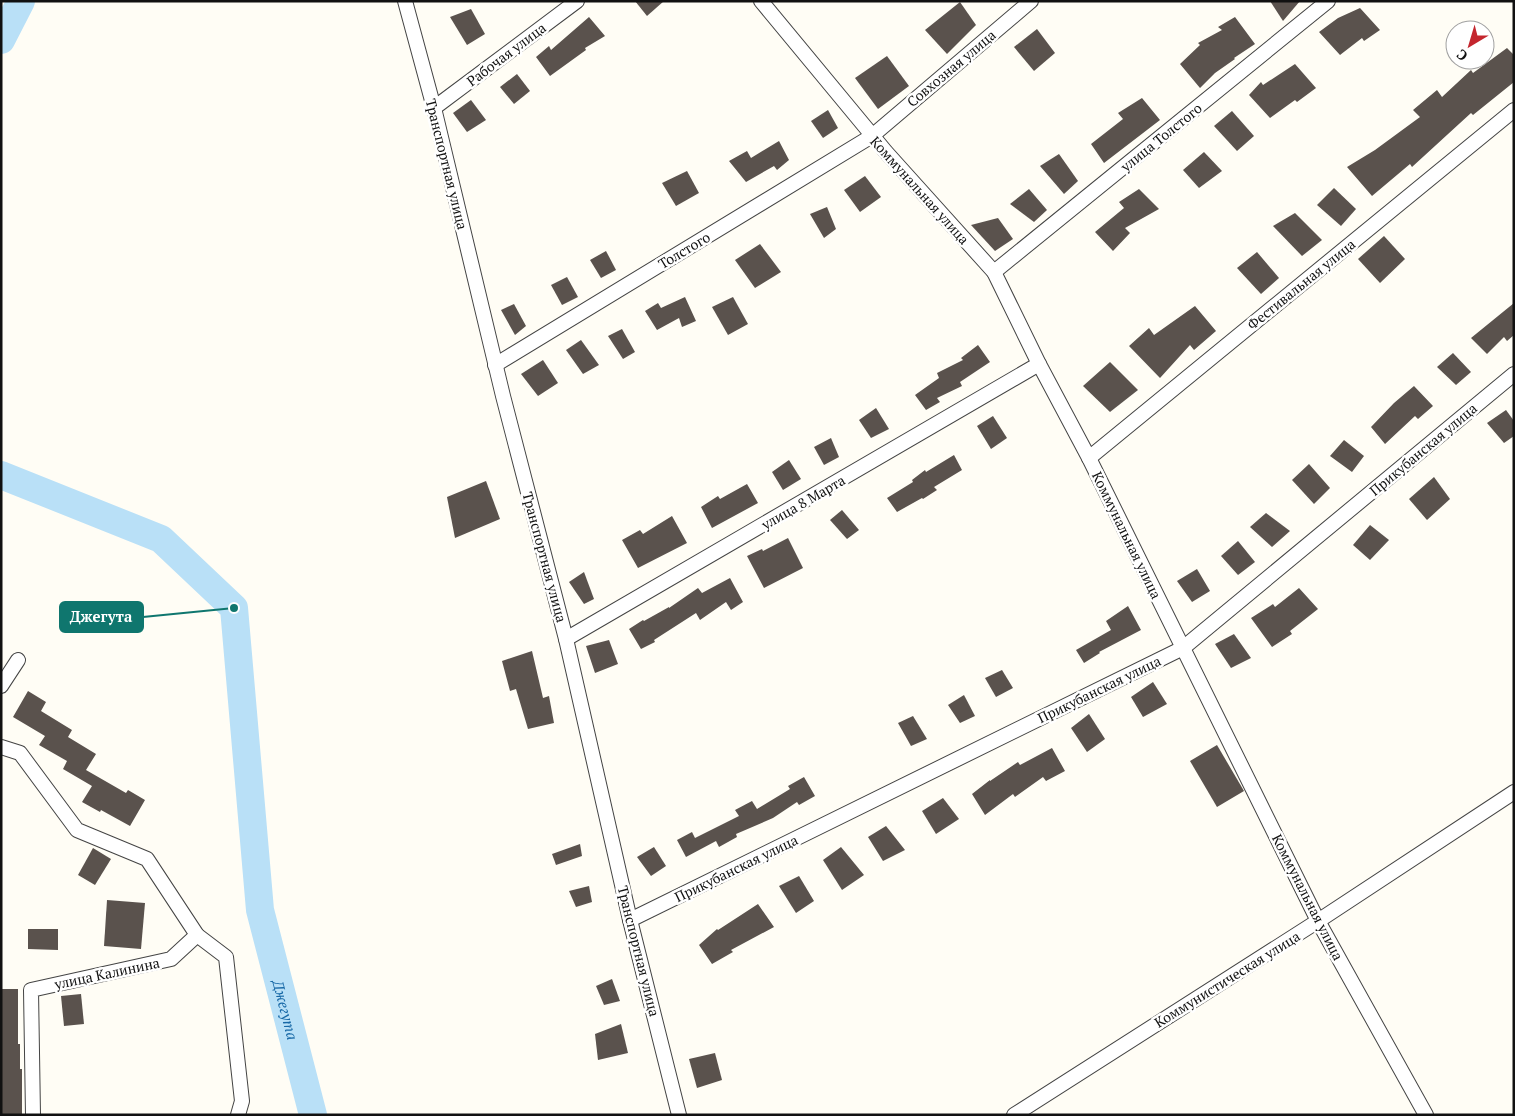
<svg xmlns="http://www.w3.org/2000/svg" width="1515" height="1116" font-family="'PT Serif',serif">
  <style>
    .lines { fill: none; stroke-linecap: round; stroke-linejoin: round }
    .river { stroke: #b9e0f7; stroke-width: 28 }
    .building { fill: #5a524d }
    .minor-casing { stroke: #444; stroke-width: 16 }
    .minor { stroke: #fff; stroke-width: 14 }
    .labels { text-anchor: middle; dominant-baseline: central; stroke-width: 5; stroke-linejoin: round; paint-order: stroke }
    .street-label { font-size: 14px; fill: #111; stroke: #fff }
    .water-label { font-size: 15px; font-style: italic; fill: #1768a6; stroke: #fff }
    .leader { fill: none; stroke: #0f766e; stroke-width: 2 }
    .callout-dot { fill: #0f766e; stroke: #fff; stroke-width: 2 }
    .callout { fill: #0f766e; stroke: #0f766e; stroke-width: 2 }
    .callout-label { font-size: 15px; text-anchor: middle; font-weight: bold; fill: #fff }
  </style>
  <rect width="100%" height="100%" fill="#fffdf5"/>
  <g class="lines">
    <!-- river -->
    <g class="river">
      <polyline points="1,40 21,1"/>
      <path id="s1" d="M1,475L161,539L234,608L260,910L313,1115"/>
    </g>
  </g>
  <!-- building -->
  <g class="building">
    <polygon points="635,1 664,1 647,16"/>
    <polygon points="1270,1 1300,1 1283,21"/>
    <polygon points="960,2 976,25 947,54 925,30"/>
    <polygon points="1360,8 1380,30 1364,41 1362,38 1340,55 1319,32 1338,18"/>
    <polygon points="471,9 485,34 467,45 450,17"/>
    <polygon points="589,17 605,36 585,48 586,50 550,76 536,57 549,46 551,50"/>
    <polygon points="1235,17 1255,44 1234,58 1235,59 1215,73 1200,88 1180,64 1200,45 1198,43 1222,30 1218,27"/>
    <polygon points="1037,29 1055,53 1034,71 1014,47"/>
    <polygon points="1507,48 1514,55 1514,82 1473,115 1471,113 1412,167 1410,164 1372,196 1347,167 1375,150 1420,117 1413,110 1437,90 1442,97 1471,70 1473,73"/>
    <polygon points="887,56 909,86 878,109 855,78"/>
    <polygon points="1295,64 1316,88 1297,102 1295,100 1270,118 1249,95 1261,82 1263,85"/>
    <polygon points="517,74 530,91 514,104 500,87"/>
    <polygon points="1142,98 1160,120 1104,163 1091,144 1123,119 1118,113"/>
    <polygon points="471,100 486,120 467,132 453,113"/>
    <polygon points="828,110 838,128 823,138 811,121"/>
    <polygon points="1232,111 1254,136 1237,151 1214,126"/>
    <polygon points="779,141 789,160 777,170 774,166 746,182 729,161 747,151 751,158"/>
    <polygon points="1204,152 1222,171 1199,188 1183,170"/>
    <polygon points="1059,154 1078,181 1064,194 1040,166"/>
    <polygon points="687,171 699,193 676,206 662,183"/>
    <polygon points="865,176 881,197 860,212 844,190"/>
    <polygon points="1334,188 1356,209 1341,226 1317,205"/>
    <polygon points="1029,189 1047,210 1034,222 1010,204"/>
    <polygon points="1139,189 1159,209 1125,228 1130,233 1113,251 1095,232 1124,208 1119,202"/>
    <polygon points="827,207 836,229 824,238 810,214"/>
    <polygon points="1295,213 1322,240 1302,256 1273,226"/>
    <polygon points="998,218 1013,239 995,251 971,225"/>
    <polygon points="1384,236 1405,259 1380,283 1358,259"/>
    <polygon points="760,244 781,272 755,288 735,260"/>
    <polygon points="606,251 616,270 601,278 590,260"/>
    <polygon points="1257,252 1279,278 1261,294 1237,268"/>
    <polygon points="567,277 578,297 562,305 551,285"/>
    <polygon points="685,297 696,321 682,327 679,318 657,330 645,311 658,303 661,308"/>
    <polygon points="733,297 748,324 728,335 712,307"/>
    <polygon points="1514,303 1514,335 1507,341 1504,337 1487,354 1471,338"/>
    <polygon points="514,304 526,326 515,335 501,310"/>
    <polygon points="1195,306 1216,331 1194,350 1190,345 1160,378 1129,346 1149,328 1154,335"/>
    <polygon points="622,329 635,352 623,359 608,336"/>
    <polygon points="581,340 599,365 583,374 566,350"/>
    <polygon points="978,345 990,362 960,382 962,386 937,398 940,402 926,410 915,395 939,378 937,373 963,360 961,358"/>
    <polygon points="1453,353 1471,372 1456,385 1437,367"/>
    <polygon points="543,360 558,383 538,396 521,374"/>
    <polygon points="1110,362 1138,390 1110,412 1083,386"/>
    <polygon points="1414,386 1433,406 1418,419 1415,416 1385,444 1371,427 1394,403"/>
    <polygon points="876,408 889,429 871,438 859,420"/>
    <polygon points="1506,410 1514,421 1514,436 1504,443 1487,423"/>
    <polygon points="993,416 1007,438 991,449 977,426"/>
    <polygon points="831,438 839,457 824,465 814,447"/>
    <polygon points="1344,440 1364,456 1352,472 1330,456"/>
    <polygon points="954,455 962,470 934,487 937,490 923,499 922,498 897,512 887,498 913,482 912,480 925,470 926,472"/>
    <polygon points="789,460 801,479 783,490 772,472"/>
    <polygon points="1309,464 1330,488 1314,504 1292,480"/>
    <polygon points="1434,477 1450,499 1427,520 1409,499"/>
    <polygon points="486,481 500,519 455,538 447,497"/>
    <polygon points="747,484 758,503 712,528 701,507 718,496 720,499"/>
    <polygon points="842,510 859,530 847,539 830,520"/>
    <polygon points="1266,513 1290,531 1272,547 1250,527"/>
    <polygon points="672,516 687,543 638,568 622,540 640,530 643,534"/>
    <polygon points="1370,525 1389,540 1370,560 1353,545"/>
    <polygon points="788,538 803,568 764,588 747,556 762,549 763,551"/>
    <polygon points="1238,541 1255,562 1238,575 1221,556"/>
    <polygon points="1197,569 1210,591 1192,602 1177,581"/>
    <polygon points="584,572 594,599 584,604 569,582"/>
    <polygon points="730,578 743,602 731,610 726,602 700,620 696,613 654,640 655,642 641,649 629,629 643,620 644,621 669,607 669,608 698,588 702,593"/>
    <polygon points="1299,588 1318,609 1290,631 1292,634 1272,647 1251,618 1273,604 1275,607"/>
    <polygon points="1128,606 1141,630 1099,652 1100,653 1084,663 1076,650 1111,630 1106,621"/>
    <polygon points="1234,634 1251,658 1231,668 1215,644"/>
    <polygon points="609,640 618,664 595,673 586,646"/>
    <polygon points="532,651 543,698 549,696 554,723 528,729 516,689 510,691 502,661"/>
    <polygon points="1002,670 1013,688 996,697 985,678"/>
    <polygon points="1153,682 1167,704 1143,717 1131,697"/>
    <polygon points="28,691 46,702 41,711 72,730 68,737 96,754 86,770 126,793 128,790 145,800 130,826 101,810 100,812 82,802 92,786 63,769 67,761 39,745 45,736 13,717"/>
    <polygon points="964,695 975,716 960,723 948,705"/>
    <polygon points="1089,714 1105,739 1087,752 1071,728"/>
    <polygon points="913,716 927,739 911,746 898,723"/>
    <polygon points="1217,745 1244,791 1217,807 1190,761"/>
    <polygon points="1052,748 1065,771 1046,781 1043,777 1015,797 1013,794 985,815 972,794 990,780 990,781 1018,762 1020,765"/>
    <polygon points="804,777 815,796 799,805 797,802 773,818 736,834 737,837 719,847 716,841 686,857 677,840 692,832 695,838 739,816 735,810 752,801 757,809 790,789 788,786"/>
    <polygon points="943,798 959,819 936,834 922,811"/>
    <polygon points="886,826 905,850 883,861 868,837"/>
    <polygon points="580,844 582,856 556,865 552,854"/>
    <polygon points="654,847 666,866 651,876 637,857"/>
    <polygon points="841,847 864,875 842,890 823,860"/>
    <polygon points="93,848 111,859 95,885 78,875"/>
    <polygon points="799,876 814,901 796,913 779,886"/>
    <polygon points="589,886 592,902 576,907 569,891"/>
    <polygon points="107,900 145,903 141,949 104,946"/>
    <polygon points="758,904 774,927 731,950 733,952 712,964 699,945 717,929 718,930"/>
    <polygon points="28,929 58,929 58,950 28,949"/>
    <polygon points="612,979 620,1001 604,1005 596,986"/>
    <polygon points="1,989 18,989 18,1044 20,1044 20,1069 22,1069 22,1115 1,1115"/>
    <polygon points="81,994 84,1024 64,1026 61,996"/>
    <polygon points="621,1024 628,1053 598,1060 595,1034"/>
    <polygon points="715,1053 722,1080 697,1088 689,1059"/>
  </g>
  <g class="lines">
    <defs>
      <g id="minor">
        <polyline points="405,1 434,108 503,396 566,639 630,920 679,1115"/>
        <polyline points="761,1 886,152 994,272 1039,364 1089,458 1318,921 1426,1115"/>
        <polyline points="434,108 577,1"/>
        <polyline points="994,272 1328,1"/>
        <polyline points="495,365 872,136 1031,1"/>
        <polyline points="1089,458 1514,110"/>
        <polyline points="566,639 1039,364"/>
        <polyline points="1,686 18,660"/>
        <polyline points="1,747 20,753 77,830 147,859 197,935 171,959 31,990 33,1115"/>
        <polyline points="630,920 1183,648 1514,374"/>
        <polyline points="197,935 226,957 242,1101 238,1115"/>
        <polyline points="1014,1115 1318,921 1514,792"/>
      </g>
    </defs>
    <!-- minor casing -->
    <use href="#minor" class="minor-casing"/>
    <!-- minor -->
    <use href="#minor" class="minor"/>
  </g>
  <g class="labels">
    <!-- street labels -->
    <g class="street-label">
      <text transform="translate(506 54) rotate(-37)">Рабочая улица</text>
      <text transform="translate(951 68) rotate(-40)">Совхозная улица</text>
      <text transform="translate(1161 137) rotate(-39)">улица Толстого</text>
      <text transform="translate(447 164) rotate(76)">Транспортная улица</text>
      <text transform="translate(920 190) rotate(48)">Коммунальная улица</text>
      <text transform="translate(684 250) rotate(-31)">Толстого</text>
      <text transform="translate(1301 284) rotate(-39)">Фестивальная улица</text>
      <text transform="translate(1423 449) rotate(-40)">Прикубанская улица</text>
      <text transform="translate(803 502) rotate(-30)">улица 8 Марта</text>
      <text transform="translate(1127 535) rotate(64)">Коммунальная улица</text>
      <text transform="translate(545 557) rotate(75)">Транспортная улица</text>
      <text transform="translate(1099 689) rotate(-26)">Прикубанская улица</text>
      <text transform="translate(736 868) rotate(-26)">Прикубанская улица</text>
      <text transform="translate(1308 897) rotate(63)">Коммунальная улица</text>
      <text transform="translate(639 951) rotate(76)">Транспортная улица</text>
      <text transform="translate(107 973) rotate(-12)">улица Калинина</text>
      <text transform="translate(1227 979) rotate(-32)">Коммунистическая улица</text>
    </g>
    <!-- water labels -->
    <g class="water-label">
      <text stroke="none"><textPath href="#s1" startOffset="679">Джегута</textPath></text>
    </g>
  </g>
  <!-- callouts -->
  <path class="leader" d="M234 608L143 617"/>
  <circle class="callout-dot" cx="234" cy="608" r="5"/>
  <rect class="callout" x="60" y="602" width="83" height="30" rx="5"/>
  <g class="callout-label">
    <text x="101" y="622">Джегута</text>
  </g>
  <!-- border -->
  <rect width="1515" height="1116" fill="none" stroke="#111111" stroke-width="5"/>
  <!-- north arrow -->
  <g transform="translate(1470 45) rotate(218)"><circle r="24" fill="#ffffff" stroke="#a0a0a0"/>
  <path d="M0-4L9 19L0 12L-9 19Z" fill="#c4262e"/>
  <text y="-8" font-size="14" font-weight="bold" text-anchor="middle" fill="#111111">С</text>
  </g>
</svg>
